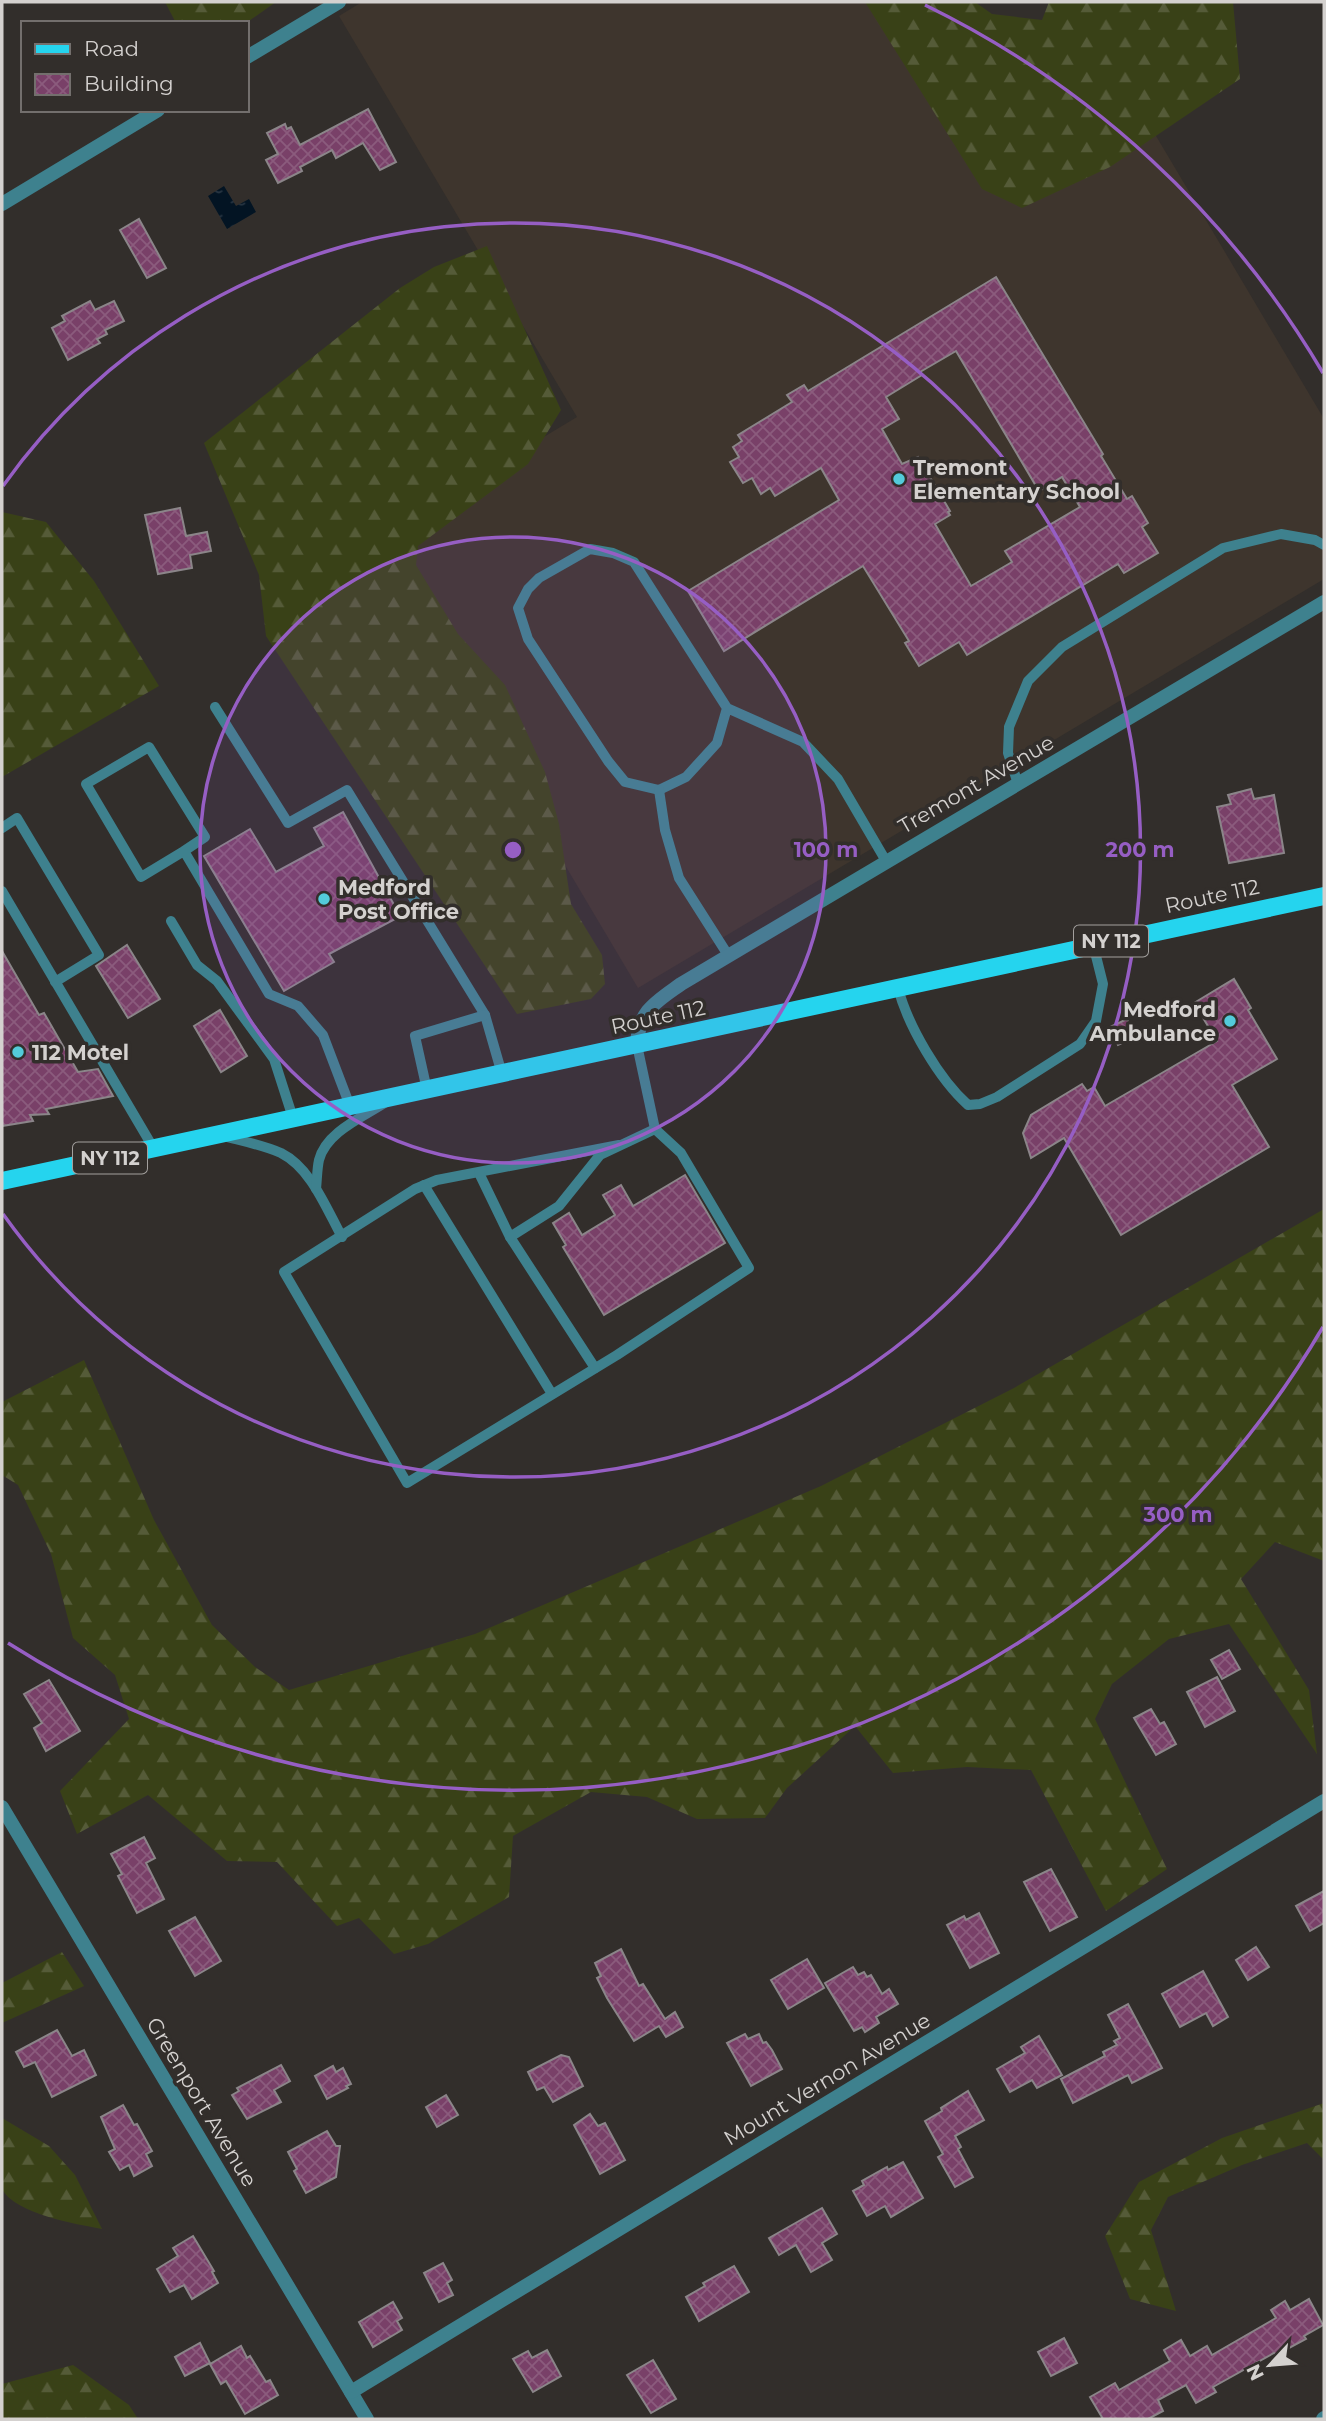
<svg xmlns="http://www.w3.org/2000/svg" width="1326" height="2421" font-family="Montserrat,sans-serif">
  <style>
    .built { fill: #3e352d }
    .forest { fill: url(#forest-firs) }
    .water { fill: url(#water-ripples) }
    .building { fill: url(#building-cross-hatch); stroke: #8b8589; stroke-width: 2; fill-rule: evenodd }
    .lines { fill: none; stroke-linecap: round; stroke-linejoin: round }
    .lane { stroke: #3e818e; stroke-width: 10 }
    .street { stroke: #3e818e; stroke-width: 14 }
    .primary { stroke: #25d4ee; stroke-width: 18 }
    .ring { fill: none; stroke: #965ec4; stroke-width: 3.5 }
    .poi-dot { fill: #53cbda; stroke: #322e2b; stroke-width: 2.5 }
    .labels { text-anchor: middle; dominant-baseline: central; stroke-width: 7; stroke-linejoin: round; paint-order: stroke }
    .shield { fill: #322e2b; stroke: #a3a09e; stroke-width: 2 }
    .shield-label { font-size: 19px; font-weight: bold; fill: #d4d1cf }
    .poi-label { font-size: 21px; font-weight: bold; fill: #d4d1cf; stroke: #322e2b; text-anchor: start }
    .street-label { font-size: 21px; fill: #d4d1cf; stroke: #322e2b }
    .centre { fill: #965ec4; stroke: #322e2b; stroke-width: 3.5 }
    .ring-label { font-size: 21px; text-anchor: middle; font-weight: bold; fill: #965ec4; stroke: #322e2b; stroke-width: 7; stroke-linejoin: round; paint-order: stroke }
  </style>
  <defs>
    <pattern id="forest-firs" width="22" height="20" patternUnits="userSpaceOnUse" patternTransform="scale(1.75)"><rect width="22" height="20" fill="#394117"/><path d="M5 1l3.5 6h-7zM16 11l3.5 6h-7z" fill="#555b38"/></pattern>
    <pattern id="water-ripples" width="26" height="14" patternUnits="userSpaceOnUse" patternTransform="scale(1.75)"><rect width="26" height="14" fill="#031423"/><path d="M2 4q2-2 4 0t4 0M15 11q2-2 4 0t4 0" fill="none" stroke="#273542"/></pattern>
    <pattern id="building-cross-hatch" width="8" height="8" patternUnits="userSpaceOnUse" patternTransform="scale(1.75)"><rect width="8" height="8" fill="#794068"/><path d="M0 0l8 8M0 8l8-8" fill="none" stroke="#8b5b7d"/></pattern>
  </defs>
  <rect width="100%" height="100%" fill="#322e2b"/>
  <!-- built -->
  <polygon class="built" points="362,2 885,2 1143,114 1324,419 1324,579 638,988 372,540 577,417 339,16"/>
  <!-- forest -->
  <g class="forest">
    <polygon points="165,2 276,2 246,23 176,23"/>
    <polygon points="865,2 975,2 992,14 1042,20 1049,2 1233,2 1240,79 1110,167 1022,208 982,189"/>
    <polygon points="487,246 561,410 528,464 418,546 416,565 458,634 505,685 545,772 559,824 571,904 602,955 605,984 591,999 517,1014 266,636 259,575 204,443 400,288 434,267"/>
    <polygon points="2,512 46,522 94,581 159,686 2,777"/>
    <polygon points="1324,1209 1324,1561 1275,1542 1241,1579 1309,1690 1317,1754 1229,1624 1169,1639 1112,1684 1095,1719 1167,1869 1106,1911 1031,1770 967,1767 893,1773 855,1726 787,1788 765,1818 697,1819 647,1797 591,1792 513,1836 509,1897 428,1944 394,1954 359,1918 337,1926 277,1862 227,1861 148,1795 77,1834 60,1791 129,1719 115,1675 73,1638 51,1554 18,1485 2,1475 2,1402 84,1360 154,1520 212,1625 255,1667 289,1690 475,1634 821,1486 1014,1388"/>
    <polygon points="62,1952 84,1986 2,2023 2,1983"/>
    <polygon points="1324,2103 1324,2160 1307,2143 1242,2165 1168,2197 1151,2230 1176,2311 1130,2299 1105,2236 1139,2182 1222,2138"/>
    <path d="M2,2118L49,2146L75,2175L102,2229C76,2224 15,2214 2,2189Z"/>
    <polygon points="73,2365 129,2405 138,2419 2,2419 2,2384"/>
  </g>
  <!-- water -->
  <polygon class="water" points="224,186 236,206 249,199 256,212 227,229 208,196"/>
  <!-- building -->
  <g class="building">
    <polygon points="368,109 396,162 380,170 363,143 336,158 332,150 300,167 302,171 278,183 266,160 278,154 267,133 285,124 287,129 291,127 300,145"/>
    <polygon points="139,219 166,268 147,278 120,230"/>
    <path d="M996,277L1103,454L1101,456L1127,499L1132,496L1148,523L1142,527L1158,553L1124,573L1118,564L967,655L959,642L919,666L905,643L909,641L863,566L724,651L688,591L839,500L821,468L775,496L770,488L761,494L752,478L743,483L730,462L739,457L733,447L742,441L738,435L792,402L787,395L804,385L808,391ZM956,351L1039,491L1062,477L1080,507L1005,551L1012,562L971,586L935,524L950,515L948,512L950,511L918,457L902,464L882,429L899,419L886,397L922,375L920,372Z"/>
    <polygon points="90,301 95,310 114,301 124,321 105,330 107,334 97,339 100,343 68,360 52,328 65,321 62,316"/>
    <polygon points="180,508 186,536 207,532 211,551 190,555 192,568 158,574 145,515"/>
    <polygon points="1251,789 1254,799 1274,795 1284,853 1229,863 1217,807 1231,804 1228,795"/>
    <polygon points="343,812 399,914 394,917 395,919 329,954 334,962 284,991 204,856 250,829 276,872 324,846 314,828"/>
    <polygon points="127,945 160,999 128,1018 96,966"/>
    <polygon points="2,951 39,1015 44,1013 78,1072 98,1069 113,1096 46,1109 49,1114 30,1115 33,1121 2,1126"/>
    <polygon points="1234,979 1251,1008 1248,1010 1277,1059 1232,1085 1269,1147 1121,1235 1064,1138 1031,1158 1023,1133 1031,1115 1082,1084 1087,1091 1094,1087 1105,1106 1217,1041 1194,1003"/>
    <polygon points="220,1010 247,1056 221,1072 194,1026"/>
    <polygon points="1127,1019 1135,1037 1118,1045 1110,1027"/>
    <polygon points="685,1175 725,1243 604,1315 563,1247 566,1245 553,1223 569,1213 582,1235 615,1215 603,1195 621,1185 633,1206"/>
    <polygon points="1229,1650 1240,1669 1222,1679 1211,1660"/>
    <polygon points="1217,1677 1235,1711 1205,1727 1187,1692"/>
    <polygon points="49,1680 80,1731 46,1751 34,1728 42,1723 24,1694"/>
    <polygon points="1151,1709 1160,1724 1164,1722 1176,1744 1156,1755 1134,1718"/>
    <polygon points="144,1837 155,1858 146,1863 164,1899 137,1913 118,1876 122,1874 111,1854"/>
    <polygon points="1051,1869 1077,1917 1050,1931 1024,1882"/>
    <polygon points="1324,1891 1324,1923 1310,1931 1296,1906"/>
    <polygon points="979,1913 999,1953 970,1968 947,1925 964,1916 966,1920"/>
    <polygon points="195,1917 221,1961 195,1976 169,1931"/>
    <polygon points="1256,1947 1269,1967 1248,1980 1236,1960"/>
    <polygon points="621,1949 639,1986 643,1984 665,2019 675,2012 683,2027 666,2037 659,2026 634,2041 607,1998 597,1978 601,1976 595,1963"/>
    <polygon points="807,1959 824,1988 788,2009 771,1980"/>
    <polygon points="853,1967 858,1975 864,1972 867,1977 871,1975 882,1994 889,1989 898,2004 876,2017 879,2023 865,2032 862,2027 854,2031 825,1983"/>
    <polygon points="1203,1971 1228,2017 1213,2026 1206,2013 1180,2027 1162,1994"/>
    <polygon points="1128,2004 1162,2068 1132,2083 1128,2075 1073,2103 1061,2079 1105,2056 1103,2052 1117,2045 1114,2041 1120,2038 1108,2015"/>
    <polygon points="57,2030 72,2056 84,2050 96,2075 52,2097 35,2062 24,2067 16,2052"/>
    <polygon points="745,2034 748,2039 759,2034 763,2043 766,2042 772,2050 782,2069 751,2086 727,2043"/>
    <polygon points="1039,2036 1062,2075 1037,2088 1032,2080 1010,2092 997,2069 1025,2053 1021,2047"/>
    <polygon points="561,2055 569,2057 583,2086 553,2102 544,2087 537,2090 528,2072"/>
    <polygon points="281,2065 290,2081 274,2090 281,2102 247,2119 232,2095 239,2091 237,2088"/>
    <polygon points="333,2066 336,2072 343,2068 351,2084 346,2086 348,2088 327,2099 315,2076"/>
    <polygon points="968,2091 984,2120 955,2136 961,2147 958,2149 973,2177 955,2187 938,2157 943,2154 925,2121 942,2111 941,2108"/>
    <polygon points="446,2095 458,2115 437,2127 426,2107"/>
    <polygon points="123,2105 134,2125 137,2124 152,2151 146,2154 152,2166 134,2176 129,2165 120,2170 109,2152 115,2149 101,2117"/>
    <polygon points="590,2114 598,2126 605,2123 625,2160 600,2174 574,2125"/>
    <polygon points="327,2131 336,2146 340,2146 336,2177 306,2193 294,2171 297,2169 288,2152"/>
    <polygon points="903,2162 923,2198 891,2217 885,2206 867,2216 853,2191 864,2185 862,2181 887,2167 888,2170"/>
    <polygon points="822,2208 837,2234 822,2243 832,2260 811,2272 796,2245 779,2255 769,2238"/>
    <polygon points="193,2236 214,2271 212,2272 218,2283 192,2299 184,2285 170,2292 157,2269 178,2256 173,2248"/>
    <polygon points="443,2263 452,2280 447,2283 453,2295 439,2302 424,2273"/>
    <polygon points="734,2266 749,2292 699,2321 686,2297 705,2286 703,2283"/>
    <polygon points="1309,2299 1323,2325 1304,2336 1306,2339 1276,2355 1274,2353 1213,2387 1216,2392 1196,2403 1186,2385 1158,2400 1163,2411 1148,2419 1103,2419 1090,2397 1115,2383 1119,2390 1170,2361 1164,2350 1181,2340 1190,2356 1207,2346 1212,2355 1276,2318 1271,2310 1285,2301 1290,2310"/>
    <polygon points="393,2302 402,2318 397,2321 402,2330 373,2347 359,2322"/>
    <polygon points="1064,2338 1077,2363 1051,2376 1038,2352"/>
    <polygon points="200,2343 210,2363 185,2376 175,2357"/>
    <polygon points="241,2346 247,2358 250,2356 266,2382 270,2380 278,2395 245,2414 226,2381 221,2384 210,2364"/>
    <polygon points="547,2350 561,2376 533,2392 513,2359 528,2351 532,2358"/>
    <polygon points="653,2360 676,2399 651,2413 627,2375"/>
  </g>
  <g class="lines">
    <!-- lane -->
    <g class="lane">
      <polyline points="215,707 288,823 347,790 485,1015 502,1074"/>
      <polyline points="727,708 717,743 686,777 659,790 625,782 608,761 528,639 518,608 528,589 539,578 590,549 613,553 634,562 727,708 803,742 838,779 886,861"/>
      <polyline points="1018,784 1008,753 1009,727 1028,681 1062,647 1223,548 1281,534 1315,540 1324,545"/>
      <polyline points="659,790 665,830 679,878 728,955"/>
      <polyline points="2,828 17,818 99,955 55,982"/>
      <polyline points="184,851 205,837 149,747 86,784 141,877 184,851 269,994 298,1006 323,1035 350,1106"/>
      <polyline points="2,891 154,1149"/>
      <polyline points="171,921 197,965 217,981 274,1059 293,1118"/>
      <path d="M898,988C908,1026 939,1079 968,1105L980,1104L997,1097L1080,1044L1096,1021L1103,984L1093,944"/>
      <polyline points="427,1090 415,1036 485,1015"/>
      <path d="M223,1136C242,1141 263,1145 281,1153C311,1168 326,1208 342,1237"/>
      <polyline points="619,1145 437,1180 415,1189 284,1272 407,1483 617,1355 749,1268 681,1153 655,1129 637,1045"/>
      <polyline points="479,1173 510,1237 595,1368"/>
      <polyline points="424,1185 552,1394"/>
      <path d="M316,1189C317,1180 317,1169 319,1160C326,1132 363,1117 386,1102"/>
      <polyline points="510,1237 559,1206 600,1155 655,1129"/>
    </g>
    <!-- street -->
    <g class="street">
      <polyline points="247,57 339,2"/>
      <polyline points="2,204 158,110"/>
      <path d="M637,1045C638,1011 656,1002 681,984L1324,602"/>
      <polyline points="2,1807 367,2419"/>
      <polyline points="351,2392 1324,1801"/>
      <polyline points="1323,2419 1324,2418"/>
    </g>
    <!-- primary -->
    <polyline class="primary" points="2,1181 1324,896"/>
  </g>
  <!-- distance rings -->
  <circle cx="513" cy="850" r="313" fill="#965ec4" fill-opacity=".12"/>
  <g class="ring">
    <circle cx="513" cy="850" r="313"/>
    <path d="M3 486A627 627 0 1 1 3 1214"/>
    <path d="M1323 1327A940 940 0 0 1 8 1643M925 5A940 940 0 0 1 1323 373"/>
  </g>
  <!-- markers -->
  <g class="poi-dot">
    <circle cx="899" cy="479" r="7"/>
    <circle cx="324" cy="899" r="7"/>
    <circle cx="1230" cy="1021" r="7"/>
    <circle cx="18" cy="1052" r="7"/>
  </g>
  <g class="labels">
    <!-- shield labels -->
    <g class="shield">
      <rect x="1074" y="925.5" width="74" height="31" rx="5"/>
      <rect x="73" y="1142.5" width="74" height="31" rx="5"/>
    </g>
    <g class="shield-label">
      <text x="1111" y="941">NY 112</text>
      <text x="110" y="1158">NY 112</text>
    </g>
    <!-- poi labels -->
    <g class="poi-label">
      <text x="913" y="467">Tremont<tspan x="913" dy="24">Elementary School</tspan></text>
      <text x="338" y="887">Medford<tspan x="338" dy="24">Post Office</tspan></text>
      <text x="1216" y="1009" text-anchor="end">Medford<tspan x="1216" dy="24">Ambulance</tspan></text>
      <text x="32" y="1052">112 Motel</text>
    </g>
    <!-- street labels -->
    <g class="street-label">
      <text transform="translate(976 784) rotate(-30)">Tremont Avenue</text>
      <text transform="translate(1212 896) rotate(-12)">Route 112</text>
      <text transform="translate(658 1017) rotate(-12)">Route 112</text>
      <text transform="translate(827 2079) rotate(-31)">Mount Vernon Avenue</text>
      <text transform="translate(202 2102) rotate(59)">Greenport Avenue</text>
    </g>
  </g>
  <circle cx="513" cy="850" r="10" class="centre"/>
  <g class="ring-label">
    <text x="826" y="857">100 m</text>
    <text x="1140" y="857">200 m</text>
    <text x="1178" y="1522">300 m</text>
  </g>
  <!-- border -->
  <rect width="1326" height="2421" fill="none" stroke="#d4d1cf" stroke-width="7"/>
  <!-- legend -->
  <rect x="21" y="21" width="228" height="91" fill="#322e2b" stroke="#736f6d" stroke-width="2"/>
  <rect x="35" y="44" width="35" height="10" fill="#25d4ee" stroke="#736f6d" stroke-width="2"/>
  <text x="84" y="56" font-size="21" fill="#d4d1cf">Road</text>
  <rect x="35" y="74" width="35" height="21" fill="url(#building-cross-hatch)" stroke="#736f6d" stroke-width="2"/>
  <text x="84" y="91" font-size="21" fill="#d4d1cf">Building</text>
  <!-- north arrow -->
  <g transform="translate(1270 2365) rotate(244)" stroke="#322e2b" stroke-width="5" paint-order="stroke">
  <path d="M0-5L12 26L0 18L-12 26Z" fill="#d4d1cf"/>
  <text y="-10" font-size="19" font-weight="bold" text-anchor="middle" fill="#d4d1cf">N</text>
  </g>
</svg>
